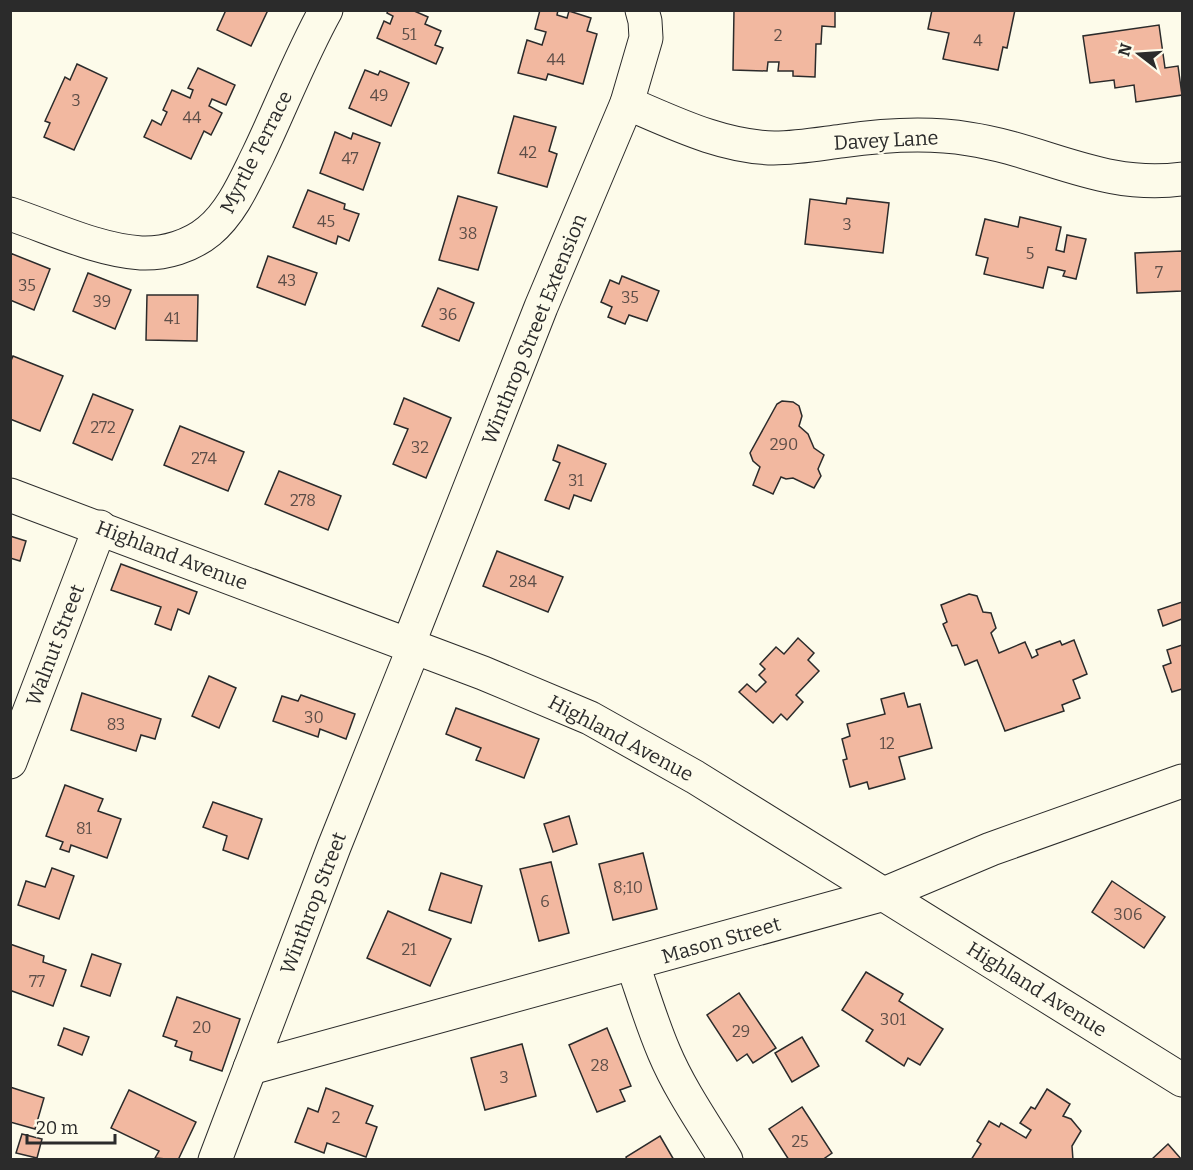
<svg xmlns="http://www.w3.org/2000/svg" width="1193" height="1170" font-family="Bitter,serif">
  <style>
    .building { fill: #f2b8a0; stroke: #2b2b2b; stroke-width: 1.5 }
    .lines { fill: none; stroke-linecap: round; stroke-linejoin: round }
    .minor-casing { stroke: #2b2b2b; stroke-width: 35 }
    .major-casing { stroke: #2b2b2b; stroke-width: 35 }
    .minor { stroke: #fdfbea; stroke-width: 33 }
    .major { stroke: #fdfbea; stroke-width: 33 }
    .labels { text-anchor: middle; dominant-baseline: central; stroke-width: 4.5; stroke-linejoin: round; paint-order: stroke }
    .number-label { font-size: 16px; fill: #5d4e48 }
    .street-label { font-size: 20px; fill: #2b2b2b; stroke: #fdfbea }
  </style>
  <rect width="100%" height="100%" fill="#fdfbea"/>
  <!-- building -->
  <g class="building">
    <polygon points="226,10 268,10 251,46 217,30"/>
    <polygon points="388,10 412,10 428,17 425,24 441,31 435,45 443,48 436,64 377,38 384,21 390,24 393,16 387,13"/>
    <polygon points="540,10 558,10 557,15 567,18 569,11 591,18 587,31 597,34 583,84 548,74 546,80 518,73 527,40 542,45 546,32 535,29"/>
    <polygon points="734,10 835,10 835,27 822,26 821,44 816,44 815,77 793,76 793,71 778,71 779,62 768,62 767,71 733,70"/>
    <polygon points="932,10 1015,10 1007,48 1003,47 998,70 943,59 949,33 928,29"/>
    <polygon points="1159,25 1165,68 1178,66 1182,95 1136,102 1134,85 1115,88 1114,80 1090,83 1083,36"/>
    <polygon points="77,64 107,78 74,150 44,137 50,123 45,121 65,77 70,80"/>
    <polygon points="198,68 235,85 226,105 212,99 209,106 222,113 211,135 204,131 191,159 144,137 152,120 161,125 167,112 163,110 172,90 190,98 193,90 188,88"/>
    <polygon points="365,70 378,75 380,71 409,83 391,126 349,108"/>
    <polygon points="514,116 556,127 549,151 557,154 547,187 498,173"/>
    <polygon points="335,132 351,139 353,133 380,143 363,190 320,173"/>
    <polygon points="308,190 345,204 344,209 359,214 349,241 338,236 336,244 293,227"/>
    <polygon points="458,196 497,207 478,270 439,260"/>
    <polygon points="847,198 889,203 883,253 805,244 810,199 846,204"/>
    <polygon points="1020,217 1061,227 1056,250 1064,252 1067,235 1086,239 1076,279 1063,276 1065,271 1048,267 1043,288 984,274 988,258 976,255 985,219 1018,227"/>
    <polygon points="1182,251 1182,291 1137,293 1135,253"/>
    <polygon points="10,253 50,269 34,310 10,300"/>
    <polygon points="268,256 317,273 305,305 257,287"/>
    <polygon points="88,273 131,290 115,329 73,311"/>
    <polygon points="622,276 659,291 647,321 629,315 625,324 608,317 612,307 601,302 610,280 619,284"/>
    <polygon points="438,288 474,303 459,341 422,326"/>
    <polygon points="147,295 198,295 197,341 146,340"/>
    <polygon points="13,356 63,376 40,431 10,419 10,363"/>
    <polygon points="93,394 133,410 112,460 73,443"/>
    <polygon points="404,398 451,418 426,478 393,464 408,429 394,424"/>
    <polygon points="782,401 793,402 799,406 802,416 799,426 808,434 814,448 824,455 818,469 821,476 814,488 793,478 786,479 781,477 773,494 753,485 760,467 753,461 750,453 777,404"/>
    <polygon points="180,426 244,452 228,491 164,465"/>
    <polygon points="558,445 606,464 591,501 574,495 569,509 545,500 560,463 553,460"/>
    <polygon points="279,471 341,496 328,530 265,504"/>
    <polygon points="10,536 26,541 20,561 10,558"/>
    <polygon points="497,551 563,577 548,612 483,586"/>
    <polygon points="121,564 197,592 189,614 178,609 171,630 155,624 161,607 111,590"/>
    <polygon points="969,594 977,596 983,612 991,613 996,628 991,633 999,653 1025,642 1032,658 1038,655 1036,650 1060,641 1062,645 1074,640 1087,674 1073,680 1080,698 1062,705 1064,711 1005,731 977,660 965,665 957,645 952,646 943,624 947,622 941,605"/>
    <polygon points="1182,602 1182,619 1163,626 1158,610"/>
    <polygon points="798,638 814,653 808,660 819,671 796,695 803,702 787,720 781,714 773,723 739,692 747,684 756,692 766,682 759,675 765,669 760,664 776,647 784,654"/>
    <polygon points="1182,645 1182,689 1172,692 1163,666 1171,663 1167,650"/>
    <polygon points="209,676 236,688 219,728 192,716"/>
    <polygon points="82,693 161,719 155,739 141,735 136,751 71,730"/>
    <polygon points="904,693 908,707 920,704 932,748 899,757 905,779 869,789 867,782 850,787 843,760 847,759 842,739 850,736 847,724 885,714 881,699"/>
    <polygon points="301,695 355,714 346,739 320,729 318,737 273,721 282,696 298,701"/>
    <polygon points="456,708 539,739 524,778 476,760 481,748 446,734"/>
    <polygon points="65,785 103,799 98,811 121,819 107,858 71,845 69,852 60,849 63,842 46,836"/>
    <polygon points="213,802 262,819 248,859 223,850 227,836 203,827"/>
    <polygon points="569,816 577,844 553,852 544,824"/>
    <polygon points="643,853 657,909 613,920 599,864"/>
    <polygon points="551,862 569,933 539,941 520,869"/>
    <polygon points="52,868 74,876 59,919 18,905 26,881 45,887"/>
    <polygon points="441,873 482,886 471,923 429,910"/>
    <polygon points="1112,881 1165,917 1144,948 1092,912"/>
    <polygon points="388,911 451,939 430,986 367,958"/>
    <polygon points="10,944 44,956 43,962 66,970 53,1006 12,991 10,995"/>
    <polygon points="92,954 121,964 110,996 81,986"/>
    <polygon points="866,972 903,994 899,1001 943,1029 920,1065 908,1058 904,1066 866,1041 873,1030 842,1010"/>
    <polygon points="739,993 776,1048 753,1063 747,1054 737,1061 707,1015"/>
    <polygon points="177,997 240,1019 222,1071 190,1060 192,1052 175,1046 177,1041 163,1036"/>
    <polygon points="64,1028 89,1037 82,1055 58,1045"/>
    <polygon points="607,1028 631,1086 620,1090 625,1101 597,1112 569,1045"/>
    <polygon points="802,1037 819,1066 792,1082 775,1053"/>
    <polygon points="522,1044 536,1096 485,1110 471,1058"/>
    <polygon points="10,1087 44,1098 35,1129 10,1122"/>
    <polygon points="326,1088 373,1106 366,1123 377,1127 366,1157 327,1143 324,1153 295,1142 308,1108 318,1112"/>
    <polygon points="1047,1089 1070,1104 1063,1116 1071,1119 1081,1131 1072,1146 1073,1160 971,1160 981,1144 977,1141 989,1121 999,1127 1001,1123 1026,1138 1031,1130 1020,1123 1031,1107 1035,1109"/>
    <polygon points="129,1090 196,1122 178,1160 155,1158 159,1151 111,1128"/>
    <polygon points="802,1107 832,1153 822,1160 789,1160 769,1129"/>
    <polygon points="22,1134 42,1139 37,1158 16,1153"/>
    <polygon points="660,1136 674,1160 627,1160 626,1157"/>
    <polygon points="1168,1144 1182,1160 1151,1160"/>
  </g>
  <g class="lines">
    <defs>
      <g id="minor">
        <path d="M627,103C674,123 722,147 774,148C797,148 819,144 842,141C884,135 927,132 969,139C1044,150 1103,190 1182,179"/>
        <path d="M10,214C52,228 97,250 141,253C165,254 191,246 209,231C232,212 245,181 258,155C281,107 300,57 326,10"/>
        <polyline points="408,645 541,307 627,103 646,38 645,21 642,10"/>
        <polyline points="10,762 100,527"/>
        <path d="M633,965C643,994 652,1024 664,1052C680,1090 704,1124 726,1160"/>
        <polyline points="250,1068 884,894 991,849 1182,781"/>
        <polyline points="215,1160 334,847 414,647"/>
      </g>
      <polyline id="major" points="10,495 483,673 590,718 695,777 1182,1080"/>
    </defs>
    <!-- minor casing -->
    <use href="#minor" class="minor-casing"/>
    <!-- major casing -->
    <use href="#major" class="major-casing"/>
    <!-- minor -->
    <use href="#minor" class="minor"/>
    <!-- major -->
    <use href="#major" class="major"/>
  </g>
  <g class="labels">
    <!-- number labels -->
    <g class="number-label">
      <text x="409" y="34">51</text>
      <text x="778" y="35">2</text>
      <text x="978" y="40">4</text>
      <text x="556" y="59">44</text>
      <text x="379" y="95">49</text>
      <text x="76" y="100">3</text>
      <text x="192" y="117">44</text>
      <text x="528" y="152">42</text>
      <text x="350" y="158">47</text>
      <text x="326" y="221">45</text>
      <text x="847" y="224">3</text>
      <text x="468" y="233">38</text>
      <text x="1030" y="253">5</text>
      <text x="1159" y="272">7</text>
      <text x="287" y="280">43</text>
      <text x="27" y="285">35</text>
      <text x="630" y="297">35</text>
      <text x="102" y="301">39</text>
      <text x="448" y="314">36</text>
      <text x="172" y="318">41</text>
      <text x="103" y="427">272</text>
      <text x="784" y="444">290</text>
      <text x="420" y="447">32</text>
      <text x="204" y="458">274</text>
      <text x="576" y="480">31</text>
      <text x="303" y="500">278</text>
      <text x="523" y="581">284</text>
      <text x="314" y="717">30</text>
      <text x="116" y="724">83</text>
      <text x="887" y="743">12</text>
      <text x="84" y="828">81</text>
      <text x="628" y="887">8;10</text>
      <text x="545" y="901">6</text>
      <text x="1128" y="914">306</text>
      <text x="409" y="949">21</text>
      <text x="37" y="981">77</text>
      <text x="893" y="1019">301</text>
      <text x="202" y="1027">20</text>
      <text x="741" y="1031">29</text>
      <text x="600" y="1065">28</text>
      <text x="504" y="1077">3</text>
      <text x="336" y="1117">2</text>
      <text x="800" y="1141">25</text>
    </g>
    <!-- street labels -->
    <g class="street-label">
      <text transform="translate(886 140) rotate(-3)">Davey Lane</text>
      <text transform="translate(256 152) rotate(-63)">Myrtle Terrace</text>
      <text transform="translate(534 329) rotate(-68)">Winthrop Street Extension</text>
      <text transform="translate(172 555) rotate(21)">Highland Avenue</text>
      <text transform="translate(55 645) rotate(-69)">Walnut Street</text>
      <text transform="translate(621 738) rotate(28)">Highland Avenue</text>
      <text transform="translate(313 903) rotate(-69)">Winthrop Street</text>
      <text transform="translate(721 940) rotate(-16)">Mason Street</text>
      <text transform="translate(1037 989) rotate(32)">Highland Avenue</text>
    </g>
  </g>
  <!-- border -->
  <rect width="1193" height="1170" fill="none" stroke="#2b2b2b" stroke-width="24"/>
  <!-- north arrow -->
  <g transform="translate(1139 54) rotate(287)" stroke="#fdfbea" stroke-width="4.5" paint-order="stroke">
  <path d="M0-4.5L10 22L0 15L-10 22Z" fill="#2b2b2b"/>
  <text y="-9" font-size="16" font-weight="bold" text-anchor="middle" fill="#2b2b2b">N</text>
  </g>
  <!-- scale -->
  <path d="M27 1134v9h88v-9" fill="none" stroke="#2b2b2b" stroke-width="3"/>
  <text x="36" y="1134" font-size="18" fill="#2b2b2b" stroke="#fdfbea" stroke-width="4.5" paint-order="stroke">20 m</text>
</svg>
